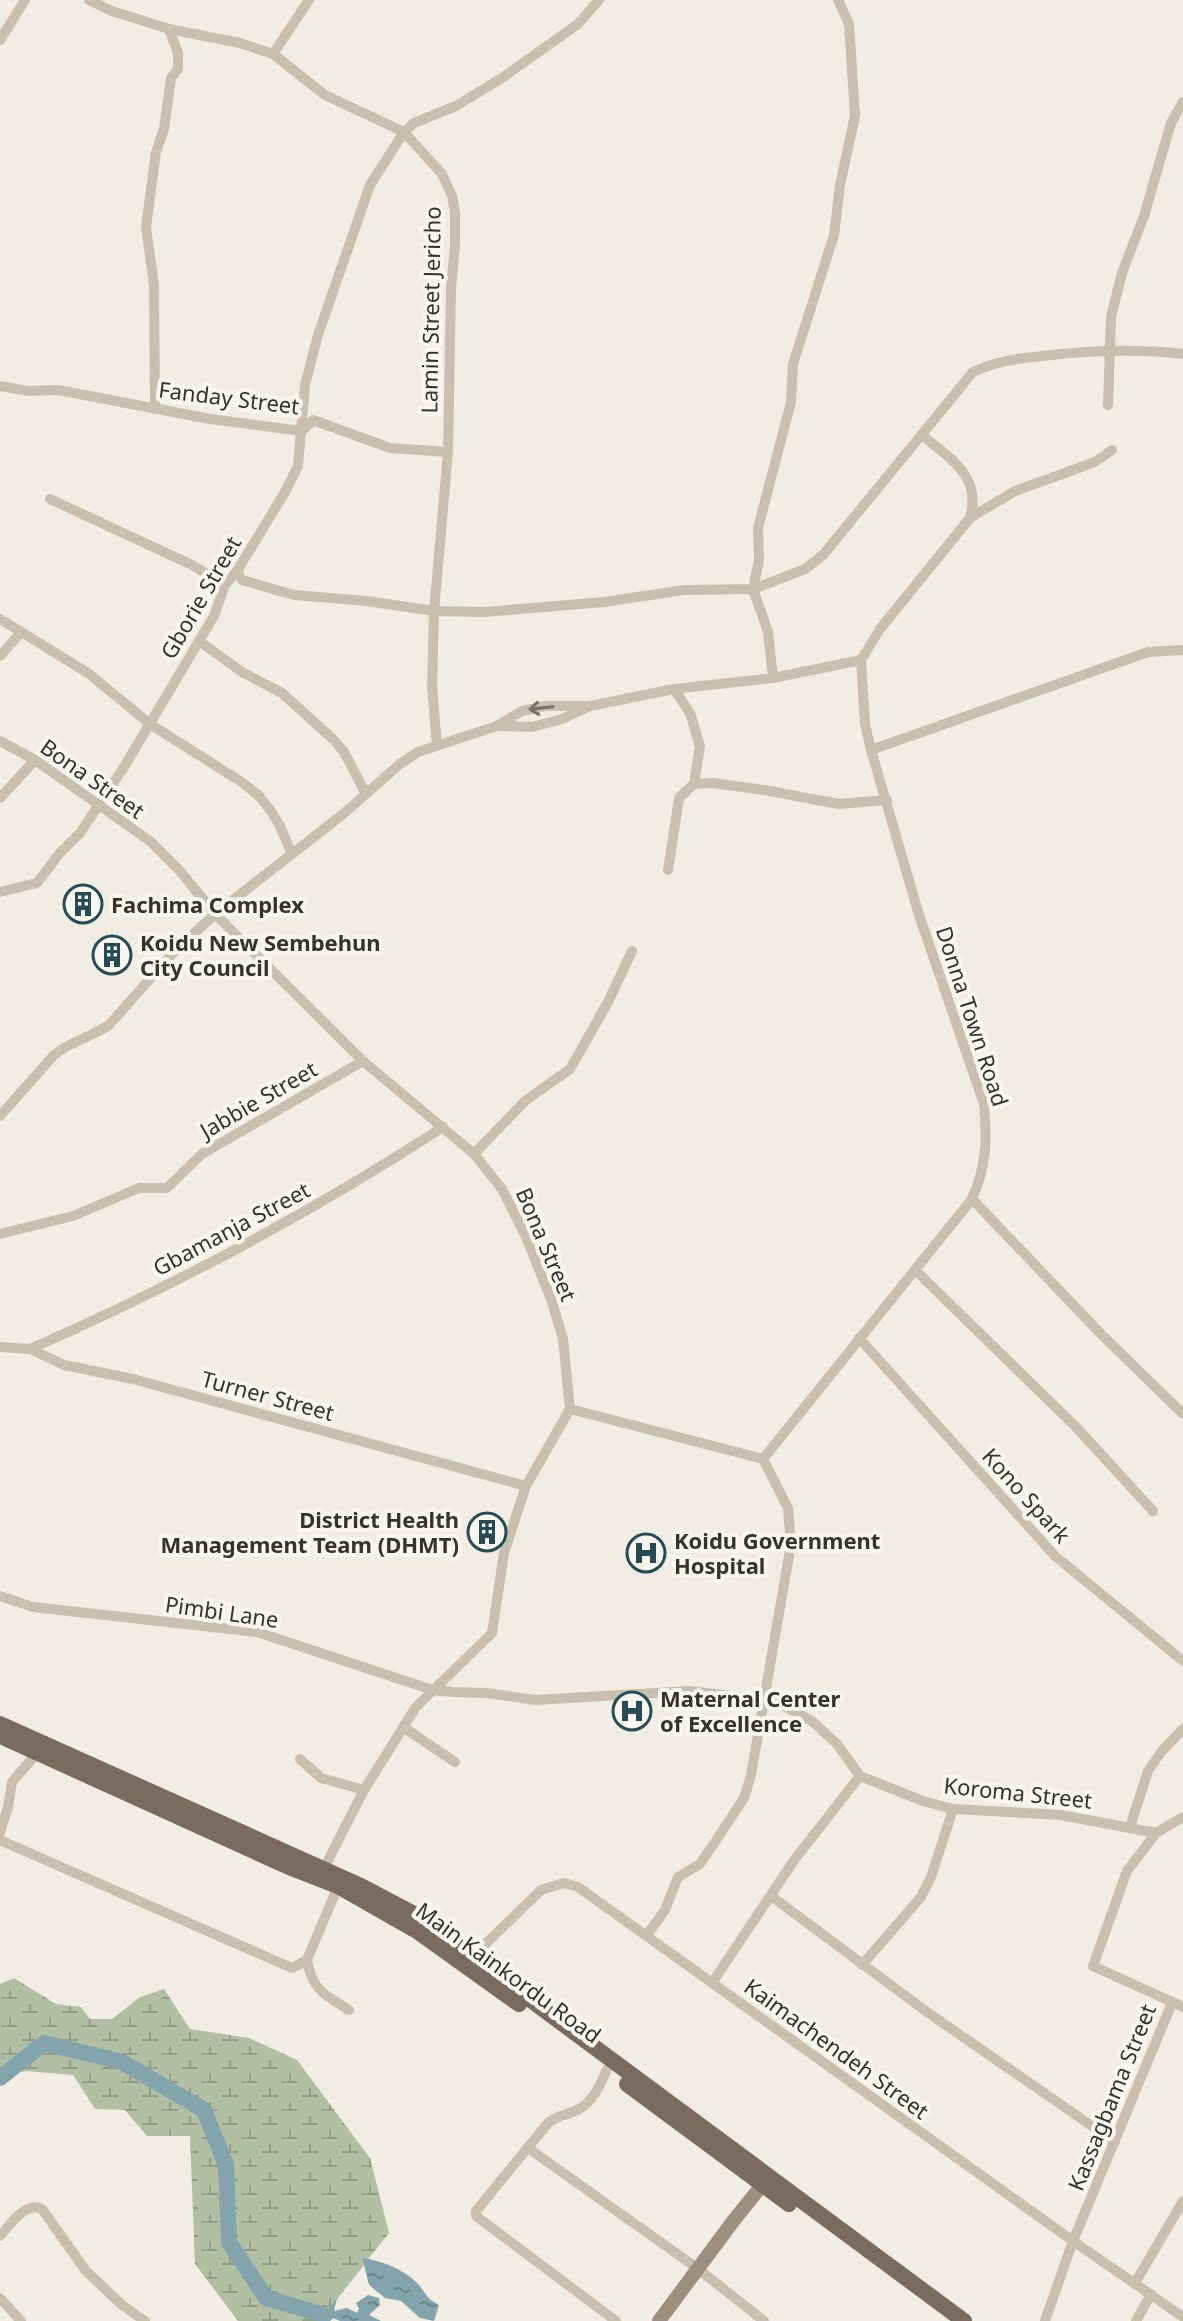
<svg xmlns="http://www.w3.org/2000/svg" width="1183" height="2321" font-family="'Noto Sans',sans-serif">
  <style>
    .wetland { fill: url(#wetland-marsh) }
    .water { fill: url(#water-ripples) }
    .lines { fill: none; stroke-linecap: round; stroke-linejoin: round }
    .river { stroke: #83a4ac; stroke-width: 16 }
    .street { stroke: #c9bfae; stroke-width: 10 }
    .secondary { stroke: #9d8f7f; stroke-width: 14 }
    .primary { stroke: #796c5e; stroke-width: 16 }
    .oneway { stroke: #797166 }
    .labels { text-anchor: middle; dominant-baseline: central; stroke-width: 8; stroke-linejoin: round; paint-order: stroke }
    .street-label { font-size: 22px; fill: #38322c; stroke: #f9f6ee }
    .poi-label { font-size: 22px; font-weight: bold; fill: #38322c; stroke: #f9f6ee; text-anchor: start }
  </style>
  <defs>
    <pattern id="wetland-marsh" width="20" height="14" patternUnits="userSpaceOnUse" patternTransform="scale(2)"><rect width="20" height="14" fill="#b1c0a2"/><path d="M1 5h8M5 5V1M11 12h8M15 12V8" fill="none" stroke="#919d84"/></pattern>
    <pattern id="water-ripples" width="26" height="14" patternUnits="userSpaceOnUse" patternTransform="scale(2)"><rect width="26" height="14" fill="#83a4ac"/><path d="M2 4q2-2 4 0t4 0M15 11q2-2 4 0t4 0" fill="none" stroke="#6c868c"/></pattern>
  </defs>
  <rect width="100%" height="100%" fill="#f2ede2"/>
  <!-- wetland -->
  <polygon class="wetland" points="14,1978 56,2004 81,2007 90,2019 112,2019 140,1997 164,1989 190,2029 249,2038 297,2060 370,2158 389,2233 369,2258 362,2257 364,2265 320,2321 238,2321 195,2264 190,2136 147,2136 125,2110 95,2109 73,2075 26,2071 0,2077 0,1984"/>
  <!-- water -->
  <g class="water">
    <path d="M362,2257C380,2261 402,2268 416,2282C426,2292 425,2298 439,2305L434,2321L420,2318L401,2301L385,2298L369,2285Z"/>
    <polygon points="368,2295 379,2298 380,2305 369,2315 381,2321 340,2321 333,2318 330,2321 320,2321 337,2298 334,2311 347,2308 357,2313 359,2309 356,2303"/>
  </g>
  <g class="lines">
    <!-- river -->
    <polyline class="river" points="0,2078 44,2043 122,2062 204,2110 226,2165 229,2242 266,2298 324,2315"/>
    <!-- street -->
    <g class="street">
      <polyline points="89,0 112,11 169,29 240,43 273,54 325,95 404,132 442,174 452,196 455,212 455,246 451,289 448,452 434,611 432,686 437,746"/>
      <polyline points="0,40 25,0"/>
      <polyline points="273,54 309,0"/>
      <polyline points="0,386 28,391 58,390 210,419 302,431 313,420 390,448 448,452"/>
      <polyline points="1108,405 1111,317 1122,273 1144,216 1171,123 1183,102"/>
      <polyline points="155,409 154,285 146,227 156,152 164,129 171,78 178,69 178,53 169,29"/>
      <polyline points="50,499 192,565 225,585"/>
      <polyline points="970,518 1015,491 1095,462 1112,450"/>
      <path d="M237,571L242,580L294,595L367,601L434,611L485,612L604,602L684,590L753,589L805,569L823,555L973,372C997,360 1025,358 1052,355C1096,350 1138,349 1183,354"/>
      <polyline points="0,619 88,673 150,724 243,783 259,796 271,811 280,826 292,854"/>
      <polyline points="199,641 242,672 282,693 334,740 344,752 366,794"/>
      <polyline points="0,656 21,632"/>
      <path d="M861,660L880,629L970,518C982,477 951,459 923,436"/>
      <polyline points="773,678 768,632 753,589 759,560 758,528 791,402 793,364 834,235 840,185 855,116 849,24 838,0"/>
      <polyline points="674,689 690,713 700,746 694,784"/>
      <polyline points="497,726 532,727 562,719 590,706 674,689 773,678 861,660"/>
      <polyline points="0,741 35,760 150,841 180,871 215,914 363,1061 474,1154 502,1189 526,1237 552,1302 563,1339 570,1409 526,1486 504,1553 492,1633 416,1707 364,1790 322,1872"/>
      <polyline points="871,750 1148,652 1183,650"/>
      <polyline points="0,798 35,760"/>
      <polyline points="668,870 679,798 694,784 713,783 764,790 839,804 887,800"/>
      <polyline points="0,892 37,883 59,854 80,833 124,767 214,616 225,585 237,571 285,492 298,466 305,385 318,335 370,185 404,132 414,123 456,106 502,78 578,24 599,0"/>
      <path d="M0,1116L54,1055C71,1041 91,1037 109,1025L173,953L215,914L342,815L400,764L418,752L497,726L522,711L545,706H590"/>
      <polyline points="474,1154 525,1101 570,1069 608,1002 632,951"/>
      <polyline points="972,1199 1101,1334 1183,1414"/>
      <polyline points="0,1234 73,1216 139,1188 167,1188 202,1154 363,1061"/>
      <polyline points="915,1270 1076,1427 1153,1511"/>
      <polyline points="859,1338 1055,1556 1183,1661"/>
      <polyline points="0,1347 30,1349 64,1365 133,1379 526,1486"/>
      <path d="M30,1349C174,1286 311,1213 443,1127"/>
      <polyline points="570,1409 763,1459"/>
      <path d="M763,1459L972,1199C987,1164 987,1141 984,1104L919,915L871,750L865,724L861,660"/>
      <polyline points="0,1596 33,1607 257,1632 433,1690 454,1692 487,1693 535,1700 689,1691 765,1700 782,1705 812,1721 837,1744 860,1776 923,1801 953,1809 1061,1815 1156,1833"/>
      <polyline points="403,1727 455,1762"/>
      <polyline points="300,1759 321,1778 364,1790"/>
      <polyline points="1183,1817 1156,1833 1127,1871 1093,1966 1183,2007"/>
      <polyline points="1130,1827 1148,1771 1162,1751 1183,1729"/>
      <polyline points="0,1832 8,1807 12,1782 37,1753"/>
      <polyline points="0,1840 292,1968 307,1960 338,1886"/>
      <polyline points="771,1896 927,2012 1115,2142"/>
      <polyline points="647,1935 665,1910 678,1877 700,1864 713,1845 744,1798 751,1775 791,1544 788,1508 763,1459"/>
      <path d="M307,1960C312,1990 325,1995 349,2010"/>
      <polyline points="469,1960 541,1890 564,1883 578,1887 1073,2241 1183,2317"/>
      <polyline points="862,1965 921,1897 931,1877 953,1809"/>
      <polyline points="712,1983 795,1859 860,1776"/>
      <path d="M607,2069C601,2084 592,2104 577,2110C567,2115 558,2115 548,2123L476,2211V2216L616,2321"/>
      <polyline points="528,2148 697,2268 764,2321"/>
      <path d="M0,2236C11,2224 25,2201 42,2209L86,2271L122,2305L145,2321"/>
      <polyline points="1135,2283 1183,2201"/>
      <polyline points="0,2298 21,2321"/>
      <polyline points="1045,2321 1073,2241 1172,2003"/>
      <polyline points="1136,2321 1151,2294"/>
    </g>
    <!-- secondary -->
    <polyline class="secondary" points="659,2321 734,2220 768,2178"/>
    <!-- primary -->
    <g class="primary">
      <polyline points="0,1724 361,1886 416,1915 964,2321"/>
      <polyline points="5,1738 289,1867 338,1886 417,1931 519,2004"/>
      <polyline points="627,2084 789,2204"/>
    </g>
  </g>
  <!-- one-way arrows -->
  <defs><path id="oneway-shaft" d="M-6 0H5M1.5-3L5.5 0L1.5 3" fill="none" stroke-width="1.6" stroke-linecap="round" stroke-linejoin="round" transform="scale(2)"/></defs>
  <use class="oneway" href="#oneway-shaft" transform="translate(541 708) rotate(174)"/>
  <!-- icons -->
  <defs>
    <symbol id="building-ring" viewBox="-11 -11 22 22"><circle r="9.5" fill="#f9f6ee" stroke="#254b57" stroke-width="1.5"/><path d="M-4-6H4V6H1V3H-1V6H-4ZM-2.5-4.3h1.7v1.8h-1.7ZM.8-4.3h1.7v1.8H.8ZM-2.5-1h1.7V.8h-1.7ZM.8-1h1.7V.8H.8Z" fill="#254b57"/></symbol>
    <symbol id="hospital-ring" viewBox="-11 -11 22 22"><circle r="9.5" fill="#f9f6ee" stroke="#254b57" stroke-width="1.5"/><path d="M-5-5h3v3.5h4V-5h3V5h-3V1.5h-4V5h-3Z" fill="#254b57"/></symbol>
  </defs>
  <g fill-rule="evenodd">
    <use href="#building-ring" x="61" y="882" width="44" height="44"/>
    <use href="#building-ring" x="90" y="933" width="44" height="44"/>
    <use href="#building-ring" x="465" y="1510" width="44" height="44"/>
    <use href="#hospital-ring" x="624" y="1531" width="44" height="44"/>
    <use href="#hospital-ring" x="610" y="1689" width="44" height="44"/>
  </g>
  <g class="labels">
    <!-- street labels -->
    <g class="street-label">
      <text transform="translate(430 310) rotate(-89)">Lamin Street Jericho</text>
      <text transform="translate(229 397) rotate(7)">Fanday Street</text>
      <text transform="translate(200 597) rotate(-60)">Gborie Street</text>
      <text transform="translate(93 778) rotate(35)">Bona Street</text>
      <text transform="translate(973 1016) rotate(72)">Donna Town Road</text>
      <text transform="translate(258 1099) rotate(-30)">Jabbie Street</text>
      <text transform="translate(231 1228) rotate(-28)">Gbamanja Street</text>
      <text transform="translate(547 1244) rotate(67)">Bona Street</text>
      <text transform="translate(268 1395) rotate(15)">Turner Street</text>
      <text transform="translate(1027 1495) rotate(48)">Kono Spark</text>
      <text transform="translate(222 1611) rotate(8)">Pimbi Lane</text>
      <text transform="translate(1018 1792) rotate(6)">Koroma Street</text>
      <text transform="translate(509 1972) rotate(36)">Main Kainkordu Road</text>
      <text transform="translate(837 2048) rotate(36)">Kaimachendeh Street</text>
      <text transform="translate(1111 2097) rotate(-68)">Kassagbama Street</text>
    </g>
    <!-- poi labels -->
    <g class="poi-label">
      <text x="111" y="904">Fachima Complex</text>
      <text x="140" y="942">Koidu New Sembehun<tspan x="140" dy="25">City Council</tspan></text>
      <text x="459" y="1519" text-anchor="end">District Health<tspan x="459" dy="25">Management Team (DHMT)</tspan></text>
      <text x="674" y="1540">Koidu Government<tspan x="674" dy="25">Hospital</tspan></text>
      <text x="660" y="1698">Maternal Center<tspan x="660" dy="25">of Excellence</tspan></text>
    </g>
  </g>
</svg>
